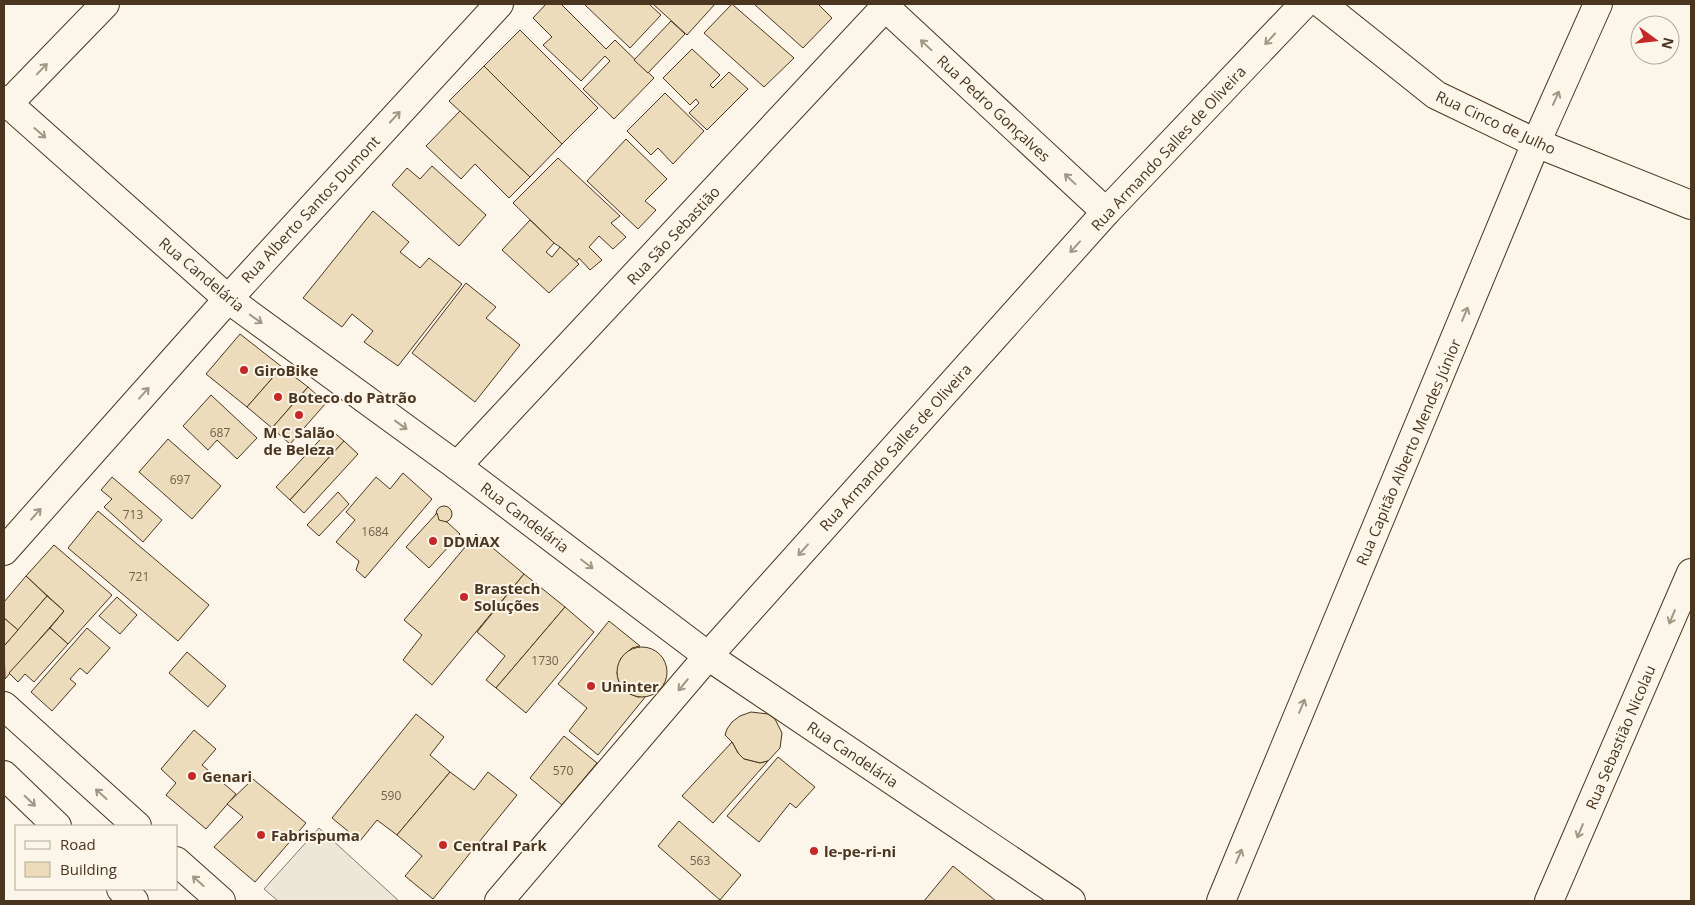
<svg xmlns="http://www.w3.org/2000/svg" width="1695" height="905" font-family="'Open Sans',sans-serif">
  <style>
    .parking { fill: #ede7d9; stroke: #887966 }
    .building { fill: #ecdcbc; stroke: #4a3520 }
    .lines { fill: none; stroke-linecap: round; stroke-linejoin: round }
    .street-casing { stroke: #4a3520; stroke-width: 30 }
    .secondary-casing { stroke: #4a3520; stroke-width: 30 }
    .street { stroke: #fbf6e9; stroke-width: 28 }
    .secondary { stroke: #fbf6e9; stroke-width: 28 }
    .oneway { stroke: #a29684 }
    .poi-dot { fill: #c62828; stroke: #fbf6e9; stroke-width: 2 }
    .labels { text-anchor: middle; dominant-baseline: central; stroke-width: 4; stroke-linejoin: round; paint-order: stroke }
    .number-label { font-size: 12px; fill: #725f47 }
    .street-label { font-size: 15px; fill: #4a3520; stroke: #fbf6e9 }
    .poi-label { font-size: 15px; font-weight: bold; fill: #4a3520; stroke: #fbf6e9; text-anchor: start }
  </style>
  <rect width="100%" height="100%" fill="#fbf6e9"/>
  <!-- parking -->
  <polygon class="parking" points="319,828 399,901 278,901 264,889"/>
  <!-- building -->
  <g class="building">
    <polygon points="546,4 561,4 606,49 615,40 654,78 614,119 583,89 610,61 605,56 581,81 543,45 552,37 533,18"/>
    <polygon points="584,4 649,4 661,15 630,48"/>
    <polygon points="653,4 715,4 687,35"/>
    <polygon points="732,4 794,58 764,87 704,33"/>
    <polygon points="754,4 818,4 832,18 803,48"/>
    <polygon points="671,21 685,34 648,73 634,60"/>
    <polygon points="520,30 598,108 562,144 484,66"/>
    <polygon points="692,49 720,75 710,85 713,88 729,72 748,89 707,130 689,113 699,103 696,99 690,105 663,78"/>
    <polygon points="484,66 562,144 530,177 449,101"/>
    <polygon points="665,93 704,131 673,164 658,148 651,155 627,131"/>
    <polygon points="460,111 530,177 509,198 475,164 461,179 426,146"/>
    <polygon points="626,139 667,179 645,201 656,210 638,229 587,181"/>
    <polygon points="558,158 620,216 611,223 626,237 613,249 599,236 589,247 602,260 590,270 579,258 576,262 560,247 554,243 513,203"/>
    <polygon points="432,166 486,215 459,246 392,185 407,168 420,179"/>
    <polygon points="373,211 409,242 400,252 420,268 429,258 462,284 398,366 364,342 373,331 352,314 342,327 303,298"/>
    <polygon points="530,220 554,243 546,252 552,257 560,247 579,264 549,293 502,250"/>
    <polygon points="466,283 496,307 486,318 520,345 475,402 412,353"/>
    <polygon points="240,334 282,367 247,407 206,374"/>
    <polygon points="282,367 308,387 272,428 247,407"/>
    <polygon points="308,387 326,403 290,444 272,428"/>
    <polygon points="211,395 257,438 237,459 217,440 208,450 183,426"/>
    <polygon points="330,429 344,441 290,500 276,487"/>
    <polygon points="168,439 221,486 192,519 139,472"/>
    <polygon points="344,441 358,454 304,513 290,500"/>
    <polygon points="403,473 432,499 365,578 356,570 359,561 336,542 355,520 346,512 376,477 390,489"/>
    <polygon points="112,477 162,520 143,542 104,507 112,499 101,490"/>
    <polygon points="338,492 349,504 319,536 307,525"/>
    <circle cx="444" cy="514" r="8"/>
    <polygon points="98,511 209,605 178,641 68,548"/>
    <polygon points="437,513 439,520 447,522 460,534 429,568 406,547"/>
    <polygon points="476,534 524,574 432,685 403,660 422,635 404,620"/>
    <polygon points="54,545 112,595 68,644 50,628 64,611 26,576"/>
    <polygon points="524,574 565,607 496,688 486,680 505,656 477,632"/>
    <polygon points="26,576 47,596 18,630 4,618 4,602"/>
    <polygon points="47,596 64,611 5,679 4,646"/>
    <polygon points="117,597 137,615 120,634 99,616"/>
    <polygon points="565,607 594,632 526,713 496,688"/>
    <polygon points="4,618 18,630 4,646"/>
    <polygon points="609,621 640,646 632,648 621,658 617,673 619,682 623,689 630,694 638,697 646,696 598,755 569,731 587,708 558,684"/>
    <polygon points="50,628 68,644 34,682 25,674 18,682 9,673"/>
    <polygon points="87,628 110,648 87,674 80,668 70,679 76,684 52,711 31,692"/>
    <circle cx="642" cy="672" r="25"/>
    <polygon points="187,652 226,686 208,707 169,673"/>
    <polygon points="751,712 768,714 775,719 782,733 780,748 768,761 760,763 744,759 738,753 732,742 725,735 727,729 732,722 740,716"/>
    <polygon points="416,714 444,737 430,755 450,772 397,835 377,820 360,841 332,818"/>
    <polygon points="194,730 216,749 202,765 236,794 206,829 166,795 176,783 161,769"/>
    <polygon points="564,736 597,763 562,805 530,778"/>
    <polygon points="732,742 738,753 744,759 760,763 768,761 713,823 682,796"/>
    <polygon points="778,757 815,787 796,808 790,803 759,842 727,816"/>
    <polygon points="450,772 474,790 488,772 517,795 433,899 405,876 422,856 397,835"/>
    <polygon points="253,779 306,823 255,882 214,847 243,817 227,804"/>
    <polygon points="679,821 741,875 720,900 658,846"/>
    <polygon points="953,866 996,901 924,901"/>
  </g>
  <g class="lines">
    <defs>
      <g id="street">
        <polyline points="882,4 1106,212"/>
        <polyline points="1322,4 1436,95 1536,143 1691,205"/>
        <polyline points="8,104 105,4"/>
        <polyline points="457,466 888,4"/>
        <polyline points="4,551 228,299 499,4"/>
        <polyline points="499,901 708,656 1106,212 1304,4"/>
        <polyline points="1221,901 1536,143 1598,4"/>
        <polyline points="1549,901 1691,573"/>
      </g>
      <g id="secondary">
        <polyline points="4,100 228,299 457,466 708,656 1071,901"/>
        <polyline points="4,706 137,826"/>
        <polyline points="4,775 57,826"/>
        <polyline points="176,861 221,901"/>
        <polyline points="121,889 134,901"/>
      </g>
    </defs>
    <!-- street casing -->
    <use href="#street" class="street-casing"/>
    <!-- secondary casing -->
    <use href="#secondary" class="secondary-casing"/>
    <!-- street -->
    <use href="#street" class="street"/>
    <!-- secondary -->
    <use href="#secondary" class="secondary"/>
  </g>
  <!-- one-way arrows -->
  <defs><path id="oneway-shaft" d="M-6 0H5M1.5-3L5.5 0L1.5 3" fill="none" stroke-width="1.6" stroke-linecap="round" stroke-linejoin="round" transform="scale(1.25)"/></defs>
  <g class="oneway">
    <use href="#oneway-shaft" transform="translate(1270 39) rotate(133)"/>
    <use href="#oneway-shaft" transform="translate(926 45) rotate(-137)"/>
    <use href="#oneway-shaft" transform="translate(42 69) rotate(-46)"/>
    <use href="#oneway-shaft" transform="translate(1556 98) rotate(-66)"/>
    <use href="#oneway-shaft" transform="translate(395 117) rotate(-47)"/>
    <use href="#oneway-shaft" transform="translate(40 133) rotate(41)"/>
    <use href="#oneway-shaft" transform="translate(1070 179) rotate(-137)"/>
    <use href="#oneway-shaft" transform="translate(1075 247) rotate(132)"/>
    <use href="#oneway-shaft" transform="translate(1465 314) rotate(-67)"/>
    <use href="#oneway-shaft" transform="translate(256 319) rotate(36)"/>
    <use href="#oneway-shaft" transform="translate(144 393) rotate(-48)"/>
    <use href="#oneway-shaft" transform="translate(401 425) rotate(36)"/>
    <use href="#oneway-shaft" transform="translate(36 514) rotate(-48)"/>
    <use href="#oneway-shaft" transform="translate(803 550) rotate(132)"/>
    <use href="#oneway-shaft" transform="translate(587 564) rotate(37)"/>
    <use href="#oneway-shaft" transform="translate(1672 617) rotate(113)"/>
    <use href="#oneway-shaft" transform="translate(683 685) rotate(130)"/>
    <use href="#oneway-shaft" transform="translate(1302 706) rotate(-67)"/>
    <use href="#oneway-shaft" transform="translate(101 794) rotate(-138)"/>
    <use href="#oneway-shaft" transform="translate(30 801) rotate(44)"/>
    <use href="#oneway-shaft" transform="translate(1580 831) rotate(113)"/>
    <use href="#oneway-shaft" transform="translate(1239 856) rotate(-67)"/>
    <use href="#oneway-shaft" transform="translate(198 881) rotate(-138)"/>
  </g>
  <!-- markers -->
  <g class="poi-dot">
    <circle cx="244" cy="370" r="5"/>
    <circle cx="278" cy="397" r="5"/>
    <circle cx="299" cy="415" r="5"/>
    <circle cx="433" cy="541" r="5"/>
    <circle cx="464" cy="597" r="5"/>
    <circle cx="591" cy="686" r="5"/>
    <circle cx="192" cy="776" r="5"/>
    <circle cx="261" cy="835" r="5"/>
    <circle cx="443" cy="845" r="5"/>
    <circle cx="814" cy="851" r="5"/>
  </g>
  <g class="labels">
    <!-- number labels -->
    <g class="number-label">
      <text x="220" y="432">687</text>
      <text x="180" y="479">697</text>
      <text x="133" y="514">713</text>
      <text x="375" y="531">1684</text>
      <text x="139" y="576">721</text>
      <text x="545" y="660">1730</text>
      <text x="563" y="770">570</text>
      <text x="391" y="795">590</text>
      <text x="700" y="860">563</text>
    </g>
    <!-- street labels -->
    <g class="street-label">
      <text transform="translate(994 108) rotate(43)">Rua Pedro Gonçalves</text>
      <text transform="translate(1496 122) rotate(25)">Rua Cinco de Julho</text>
      <text transform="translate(1168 148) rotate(-47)">Rua Armando Salles de Oliveira</text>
      <text transform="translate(310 209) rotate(-47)">Rua Alberto Santos Dumont</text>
      <text transform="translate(673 235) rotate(-47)">Rua São Sebastião</text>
      <text transform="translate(202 274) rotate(40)">Rua Candelária</text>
      <text transform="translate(895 447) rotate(-48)">Rua Armando Salles de Oliveira</text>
      <text transform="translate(1408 452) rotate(-67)">Rua Capitão Alberto Mendes Júnior</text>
      <text transform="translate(525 517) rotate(37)">Rua Candelária</text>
      <text transform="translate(1620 737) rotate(-67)">Rua Sebastião Nicolau</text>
      <text transform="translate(853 754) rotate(34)">Rua Candelária</text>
    </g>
    <!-- poi labels -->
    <g class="poi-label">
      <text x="254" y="370">GiroBike</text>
      <text x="288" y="397">Boteco do Patrão</text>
      <text x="299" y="432" text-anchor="middle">M C Salão<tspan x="299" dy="17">de Beleza</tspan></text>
      <text x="443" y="541">DDMAX</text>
      <text x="474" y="588">Brastech<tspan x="474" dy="17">Soluções</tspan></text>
      <text x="601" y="686">Uninter</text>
      <text x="202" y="776">Genari</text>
      <text x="271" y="835">Fabrispuma</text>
      <text x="453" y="845">Central Park</text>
      <text x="824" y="851">le-pe-ri-ni</text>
    </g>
  </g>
  <!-- border -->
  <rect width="1695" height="905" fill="none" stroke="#4a3520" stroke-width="10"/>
  <!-- legend -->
  <rect x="15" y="825" width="162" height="65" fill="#fbf6e9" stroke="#b4a999"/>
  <rect x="25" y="841" width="25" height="8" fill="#fbf6e9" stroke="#b4a999"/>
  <text x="60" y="850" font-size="15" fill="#4a3520">Road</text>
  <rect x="25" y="862" width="25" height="15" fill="#ecdcbc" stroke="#b4a999"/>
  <text x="60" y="875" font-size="15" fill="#4a3520">Building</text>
  <!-- north arrow -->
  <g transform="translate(1655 40) rotate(105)"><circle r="24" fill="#fbf6e9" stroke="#b4a999"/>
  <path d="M0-4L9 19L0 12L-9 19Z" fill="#c62828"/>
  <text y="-8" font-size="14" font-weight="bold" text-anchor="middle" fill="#4a3520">N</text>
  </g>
</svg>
